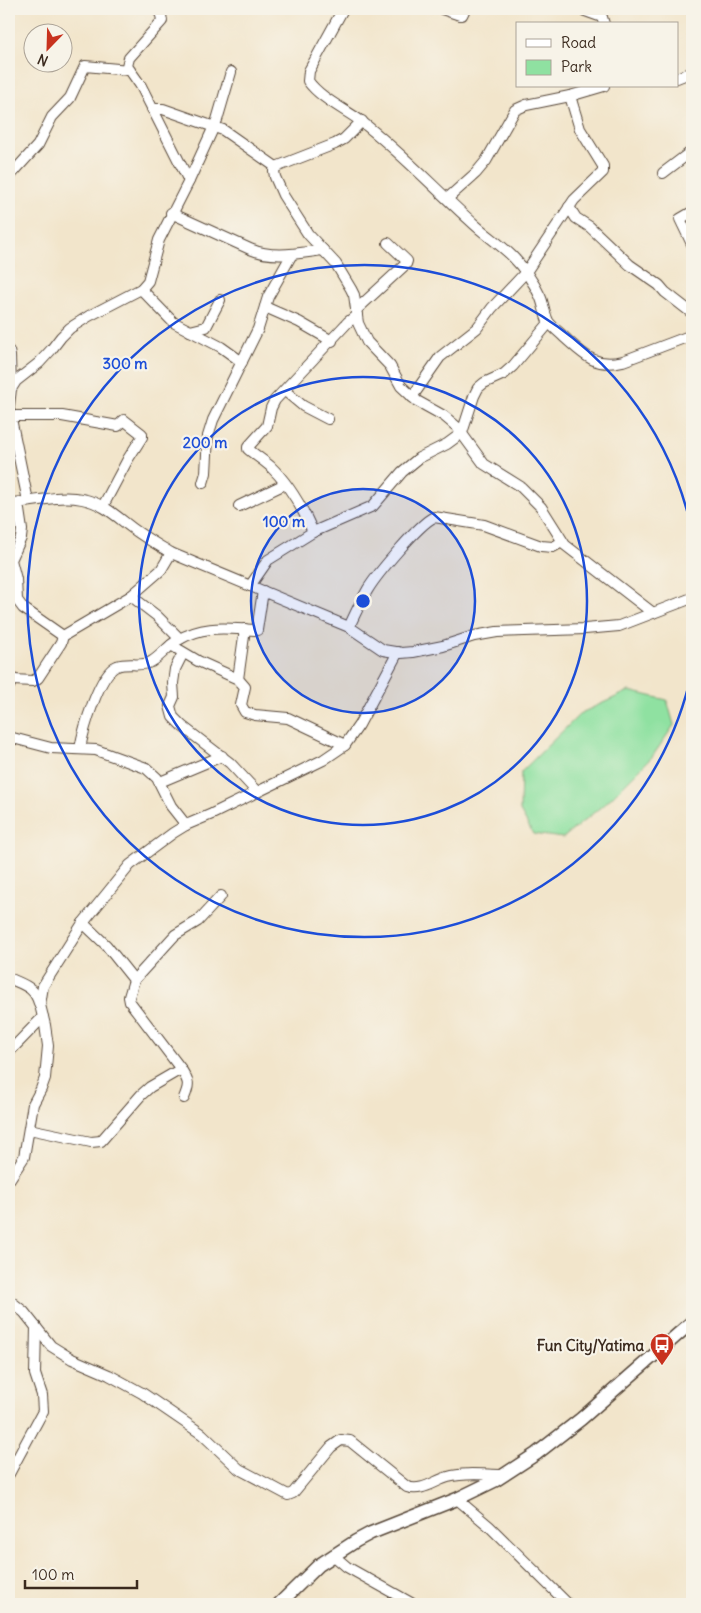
<svg xmlns="http://www.w3.org/2000/svg" width="701" height="1613" font-family="Delius,sans-serif">
  <style>
    .green { fill: #8fe1a1; stroke: #658660 }
    .lines { fill: none; stroke-linecap: round; stroke-linejoin: round }
    .minor-casing { stroke: #564638; stroke-width: 12 }
    .major-casing { stroke: #564638; stroke-width: 15 }
    .minor { stroke: #fff; stroke-width: 10 }
    .major { stroke: #fff; stroke-width: 12 }
    .ring { fill: none; stroke: #1d4ed8; stroke-width: 2.5 }
    .labels { text-anchor: middle; dominant-baseline: central; stroke-width: 4.5; stroke-linejoin: round; paint-order: stroke }
    .poi-label { font-size: 15px; font-weight: bold; fill: #3b2a1e; stroke: #f7f3e8; text-anchor: end }
    .centre { fill: #1d4ed8; stroke: #f7f3e8; stroke-width: 2.5 }
    .ring-label { font-size: 15px; text-anchor: middle; font-weight: bold; fill: #1d4ed8; stroke: #f7f3e8; stroke-width: 4.5; stroke-linejoin: round; paint-order: stroke }
  </style>
  <rect width="100%" height="100%" fill="#f7f3e8"/>
  <filter id="ink" filterUnits="userSpaceOnUse"><feTurbulence type="fractalNoise" baseFrequency=".02" numOctaves="2"/><feDisplacementMap in="SourceGraphic" scale="10" xChannelSelector="R" yChannelSelector="G"/><feConvolveMatrix kernelMatrix="1 2 1 2 8 2 1 2 1" color-interpolation-filters="sRGB"/></filter>
  <filter id="wash" filterUnits="userSpaceOnUse"><feTurbulence type="fractalNoise" baseFrequency=".0096" numOctaves="4" result="noise"/><feDisplacementMap in="SourceGraphic" scale="20" xChannelSelector="R" yChannelSelector="G"/><feGaussianBlur stdDeviation="1.12" result="paint"/><feColorMatrix in="noise" values="0 0 0 0 0 0 0 0 0 0 0 0 0 0 0 0 0 1.4 0 .05"/><feComposite in="paint" operator="in"/></filter>
  <g filter="url(#wash)">
    <rect width="100%" height="100%" fill="#f2e5cb"/>
    <!-- green -->
    <polygon class="green" points="629,691 667,700 674,725 652,757 608,801 563,838 533,834 520,811 521,772 581,713"/>
  </g>
  <g filter="url(#ink)">
    <g class="lines">
      <defs>
        <g id="minor">
          <polyline points="157,9 161,15 162,21 129,58 127,66 141,86 189,181"/>
          <path d="M343,9L309,71L308,81C321,99 345,109 362,122C402,153 436,190 474,224C486,235 500,244 512,256C523,267 533,281 540,296C544,304 544,313 548,321C552,327 559,332 564,337C584,355 595,368 623,361L692,335"/>
          <polyline points="442,9 460,15 462,15 465,9"/>
          <polyline points="580,9 602,17 604,24"/>
          <polyline points="677,78 692,72"/>
          <polyline points="152,109 163,109 223,130 276,167"/>
          <polyline points="362,121 344,139 335,144 276,167 274,171 275,177 283,195 297,217 308,234 336,264 351,289 354,295 358,323 367,342 390,366 401,386 417,401 444,416 457,427 484,464 521,487 541,507 565,545 653,613"/>
          <polyline points="663,173 692,151"/>
          <polyline points="9,177 38,145 52,117 70,98 85,66 129,70"/>
          <polyline points="448,198 476,173 486,161 515,110 526,105 570,96 604,86"/>
          <polyline points="569,207 576,218 590,227 630,265 659,285 665,292 692,313"/>
          <polyline points="692,212 680,219 692,244"/>
          <path d="M171,213L250,249C273,259 299,253 323,250"/>
          <polyline points="9,221 9,242"/>
          <polyline points="141,289 173,322 221,347 242,362"/>
          <polyline points="265,307 299,322 332,341"/>
          <polyline points="356,310 406,264 407,261 388,243"/>
          <polyline points="190,331 206,327 220,300"/>
          <polyline points="9,351 10,356 11,388"/>
          <polyline points="285,391 303,406 328,419"/>
          <polyline points="412,397 440,357 477,328 492,308 526,272 574,200 603,172 603,166 580,129 570,96"/>
          <polyline points="9,406 11,389 16,381 39,363 51,350 61,337 70,328 89,316 141,289 148,281 159,240 189,181 217,120 231,72"/>
          <polyline points="9,409 28,501"/>
          <polyline points="10,416 62,416 118,426 124,420 142,434 142,437 128,459 103,506"/>
          <polyline points="203,483 206,473 208,436 213,420 258,329 268,297 292,254"/>
          <path d="M9,503C33,503 58,494 82,499C103,503 116,516 132,528C144,537 158,545 171,553L349,627L383,650L401,653L413,652L443,646L474,636L497,632L585,629L619,626L692,598"/>
          <polyline points="18,503 22,530 21,538 11,560 16,579 17,600 23,608 63,636"/>
          <polyline points="239,506 285,484"/>
          <polyline points="313,532 373,506 402,472 419,458 447,444 462,433 474,396 478,388 484,383 504,374 513,366 549,323"/>
          <path d="M250,586L268,560L313,532C303,509 289,484 270,466C263,460 255,455 248,449V447L267,426L271,408L275,400L348,322L357,315"/>
          <polyline points="131,596 157,616 180,639"/>
          <path d="M349,627C355,614 361,601 368,589C378,573 419,524 434,517L484,525L541,546L553,547L562,542"/>
          <polyline points="171,645 198,661 238,679 245,687 241,705 245,712 255,715 288,718 345,745"/>
          <polyline points="183,653 175,669 173,683 174,697 170,706 173,717 182,726 230,763 257,792"/>
          <polyline points="9,674 13,679 9,686"/>
          <polyline points="238,679 245,629"/>
          <polyline points="13,680 33,681 38,678 61,643 63,636 131,596 161,570 171,553"/>
          <polyline points="9,737 51,748 96,750 146,768 157,778 171,806 186,825"/>
          <path d="M80,749C83,731 99,673 117,666C128,662 141,667 151,662C161,656 168,646 178,640C205,624 228,629 257,630L263,591"/>
          <polyline points="160,782 222,756"/>
          <path d="M83,923L106,945L134,980L129,997L130,1002L181,1069C189,1082 190,1084 184,1098"/>
          <path d="M9,978C23,985 34,986 39,1003"/>
          <polyline points="134,980 175,935 198,921 221,896"/>
          <polyline points="9,1052 43,1017"/>
          <polyline points="29,1129 91,1142 101,1141 141,1095 150,1087 181,1069"/>
          <polyline points="9,1180 24,1157 33,1104 41,1089 45,1078 48,1046 45,1025 40,1005 43,986 83,923 130,865 173,833 186,825 212,814 323,760 345,745 359,725 398,652"/>
          <path d="M9,1300L24,1312L51,1346L72,1359L109,1375L142,1393L202,1434L239,1469L288,1495L293,1493L331,1447L341,1440L350,1441L407,1487C422,1492 434,1481 448,1477C465,1472 485,1475 502,1475"/>
          <polyline points="9,1474 43,1411 42,1395 35,1374 36,1327"/>
          <polyline points="457,1499 489,1526 568,1604"/>
          <polyline points="333,1555 347,1567 413,1604"/>
        </g>
        <polyline id="major" points="279,1604 319,1565 356,1541 371,1533 457,1499 496,1480 536,1454 581,1419 692,1322"/>
      </defs>
      <!-- minor casing -->
      <use href="#minor" class="minor-casing"/>
      <!-- major casing -->
      <use href="#major" class="major-casing"/>
      <!-- minor -->
      <use href="#minor" class="minor"/>
      <!-- major -->
      <use href="#major" class="major"/>
    </g>
  </g>
  <!-- distance rings -->
  <circle cx="363" cy="601" r="112" fill="#1d4ed8" fill-opacity=".12"/>
  <g class="ring">
    <circle cx="363" cy="601" r="112"/>
    <circle cx="363" cy="601" r="224"/>
    <path d="M692 671A336 336 0 1 1 692 531"/>
  </g>
  <!-- icons -->
  <defs>
    <symbol id="bus-pin" viewBox="-11 -11 22 30"><path d="M0 17L-7.5 6A9.5 9.5 0 1 1 7.5 6Z" fill="#c8321e" stroke="#f7f3e8"/><path d="M-5-6H5V4H4V6H2V4H-2V6H-4V4H-5ZM-3.5-4V0h7V-4ZM-3.5 1.2v1.5H-2V1.2ZM2 1.2v1.5H3.5V1.2Z" fill="#fff"/></symbol>
  </defs>
  <g fill-rule="evenodd">
    <use href="#bus-pin" x="648" y="1331" width="28" height="38"/>
  </g>
  <g class="labels">
    <!-- poi labels -->
    <g class="poi-label">
      <text x="644" y="1345">Fun City/Yatima</text>
    </g>
  </g>
  <circle cx="363" cy="601" r="8" class="centre"/>
  <g class="ring-label">
    <text x="125" y="369">300 m</text>
    <text x="205" y="448">200 m</text>
    <text x="284" y="527">100 m</text>
  </g>
  <!-- margin -->
  <rect width="701" height="1613" fill="none" stroke="#f7f3e8" stroke-width="30"/>
  <!-- legend -->
  <rect x="516" y="22" width="162" height="65" fill="#f7f3e8" stroke="#aca397"/>
  <rect x="526" y="39" width="25" height="8" fill="#ffffff" stroke="#aca397"/>
  <text x="561" y="48" font-size="15" fill="#3b2a1e">Road</text>
  <rect x="526" y="60" width="25" height="15" fill="#8fe1a1" stroke="#aca397"/>
  <text x="561" y="72" font-size="15" fill="#3b2a1e">Park</text>
  <!-- north arrow -->
  <g transform="translate(48 48) rotate(203)"><circle r="24" fill="#f7f3e8" stroke="#aca397"/>
  <path d="M0-4L9 19L0 12L-9 19Z" fill="#c8321e"/>
  <text y="-8" font-size="14" font-weight="bold" text-anchor="middle" fill="#3b2a1e">N</text>
  </g>
  <!-- scale -->
  <path d="M25 1580v8h112v-8" fill="none" stroke="#3b2a1e" stroke-width="2.5"/>
  <text x="32" y="1580" font-size="15" fill="#3b2a1e" stroke="#f7f3e8" stroke-width="4" paint-order="stroke">100 m</text>
</svg>
